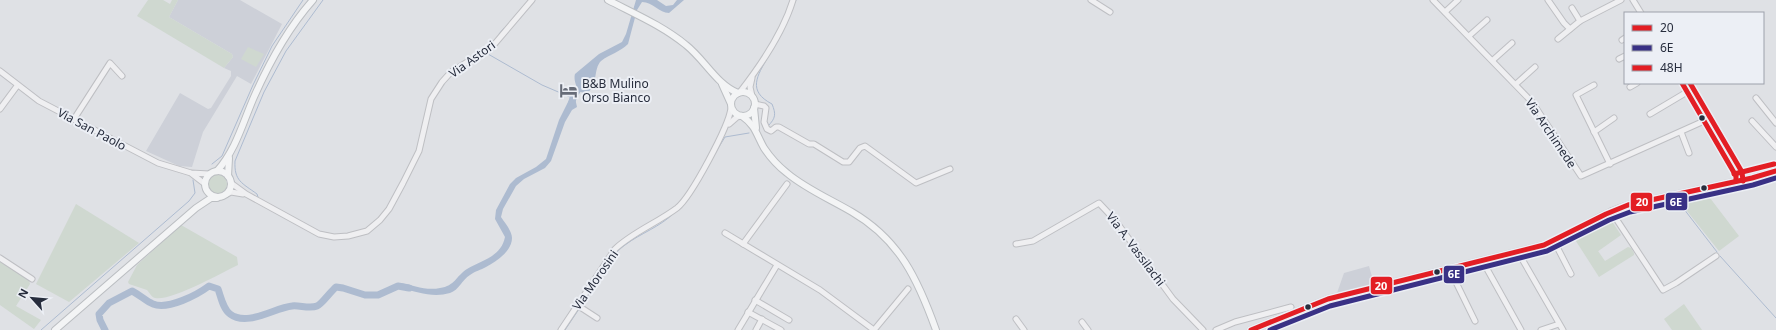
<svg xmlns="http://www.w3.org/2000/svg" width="1776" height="330" font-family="'Noto Sans',sans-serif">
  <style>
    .built { fill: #cdd0d8 }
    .green { fill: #cfd8d0 }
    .water { fill: #adbbd0 }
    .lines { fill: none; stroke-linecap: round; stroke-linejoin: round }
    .stream { stroke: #adbbd0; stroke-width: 1 }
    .river { stroke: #adbbd0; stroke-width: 7 }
    .minor-casing { stroke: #bebfc3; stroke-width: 7 }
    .major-casing { stroke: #bbbec2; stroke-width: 8 }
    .minor { stroke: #efeff1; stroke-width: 5 }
    .major { stroke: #f3f4f5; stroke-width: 6 }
    .bus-1-casing { stroke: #eceff5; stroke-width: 8 }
    .bus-2-casing { stroke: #eceff5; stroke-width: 8 }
    .bus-3-casing { stroke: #eceff5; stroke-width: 8 }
    .bus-1 { stroke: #e31e24; stroke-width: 5 }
    .bus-2 { stroke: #393185; stroke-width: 5 }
    .bus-3 { stroke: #e31e24; stroke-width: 5 }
    .bus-dot { fill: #272d3d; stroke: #eceff5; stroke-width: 1.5 }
    .labels { text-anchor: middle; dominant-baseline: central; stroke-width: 4; stroke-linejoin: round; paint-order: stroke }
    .street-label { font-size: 12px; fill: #272d3d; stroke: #eceff5 }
    .poi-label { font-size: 12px; fill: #272d3d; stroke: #eceff5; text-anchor: start }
    .line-badge { stroke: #eceff5; stroke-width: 1.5 }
    .badge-label { font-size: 11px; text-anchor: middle; font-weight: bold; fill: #fff }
  </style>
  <rect width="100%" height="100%" fill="#dfe1e5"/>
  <!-- built -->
  <g class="built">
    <polygon points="178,0 240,0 282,24 251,84 237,76 203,132 192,167 179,166 146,151 180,93 208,109 211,108 231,76 231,71 224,68 233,57 232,54 169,17"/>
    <polygon points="1369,266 1374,284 1337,293 1344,273"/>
  </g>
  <!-- green -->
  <g class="green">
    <polygon points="148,0 163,0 170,4 172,0 178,0 169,17 232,54 233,57 224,68 137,16"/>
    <polygon points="248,47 264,54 256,67 241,59"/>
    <circle cx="217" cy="184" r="10"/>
    <polygon points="1699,195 1700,200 1710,198 1739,236 1719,251 1679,201"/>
    <polygon points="76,204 139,243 69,302 36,284"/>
    <polygon points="1607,220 1613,223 1621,235 1597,252 1598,251 1605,261 1628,247 1631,248 1634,253 1634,255 1599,277 1574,238"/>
    <path d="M181,225L237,257L238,265C223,272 170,302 155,298C151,297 150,293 147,290L129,284L128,282L137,265Z"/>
    <polygon points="0,261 29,280 30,284 16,306 41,320 34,329 0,305"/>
    <polygon points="1684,304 1702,330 1672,330 1664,319"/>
  </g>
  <!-- water -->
  <g class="water">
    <path d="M636,0H657L666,6L673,5L677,0H684L669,13C659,13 653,2 642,2L637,10L628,44C620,52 610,54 601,61C593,69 598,86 588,92C578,97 573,80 575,74L599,54L622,42L626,34Z"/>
    <path d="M571,96L575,98L577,107L572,110L565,122L551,161L545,168L524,179L516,186L503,209L501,217C505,223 512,231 512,238C512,251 496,262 486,267C481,270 475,271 470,275C462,280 459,290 450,293C433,298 417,292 401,288L400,283C413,285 426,291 440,288C455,286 456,276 467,269C482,260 501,257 505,237L495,219L496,210L510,184L516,178L536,167L546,159L559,120Z"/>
  </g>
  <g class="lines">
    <!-- stream -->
    <g class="stream">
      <polyline points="516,15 527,2"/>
      <polyline points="507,26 514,17"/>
      <polyline points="499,34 504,28"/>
      <polyline points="781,35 796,0"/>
      <polyline points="489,46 496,39"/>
      <polyline points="488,54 542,85 570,97"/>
      <path d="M768,57C757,76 747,91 772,104C776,114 776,118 768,126"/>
      <polyline points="714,155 725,137 749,133"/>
      <polyline points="212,164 222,156 253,85 272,46 303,0"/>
      <path d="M258,197L257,194C242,183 234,181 235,161L264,92L286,51L323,0"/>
      <polyline points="1677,200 1717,252"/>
      <polyline points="1720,256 1776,318"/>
      <path d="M582,305C594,286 608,257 625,245C641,233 660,227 674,213"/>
      <polyline points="41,330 189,201 195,193 193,180"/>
      <polyline points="565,330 579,309"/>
    </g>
    <!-- river -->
    <g class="river">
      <polyline points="571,105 574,95 583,83"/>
      <path d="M105,330L100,320L99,314L109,303L132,291C140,295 147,302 153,304C168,310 197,295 209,286L218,289C221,297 223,309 230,314C247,327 274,308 292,306C299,305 310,309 317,306C321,305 331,291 336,287L343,288L365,295H378L398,286L409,288"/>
    </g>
    <defs>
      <g id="minor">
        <polyline points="1091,0 1110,12"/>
        <polyline points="1433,0 1532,102 1581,176 1704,121"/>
        <polyline points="1548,0 1564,23 1570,29"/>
        <polyline points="1633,0 1641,13"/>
        <polyline points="1572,8 1580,21"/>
        <polyline points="1445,12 1458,0"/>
        <polyline points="1469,36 1487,20"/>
        <polyline points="1558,39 1580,21 1621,0"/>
        <polyline points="1622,40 1625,38"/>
        <polyline points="1619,59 1625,56"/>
        <polyline points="1493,60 1512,43"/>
        <polyline points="0,71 39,101 158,163 191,173 209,174"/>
        <polyline points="1682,83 1736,176 1736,181"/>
        <polyline points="1516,84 1535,67"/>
        <polyline points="1594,85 1576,95 1610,164"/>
        <polyline points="1630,87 1637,83"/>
        <path d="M740,92C761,65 783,33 793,0"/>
        <polyline points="752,96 750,87 752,78"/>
        <polyline points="1756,98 1776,123"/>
        <polyline points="755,104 764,106 766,108 764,122 767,129 771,131 776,127 779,127 809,144 814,144 843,162 849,162 860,148 865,146 916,183 950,169"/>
        <polyline points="0,109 17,86"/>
        <polyline points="1650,114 1687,92"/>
        <polyline points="74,119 110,63 122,76"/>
        <polyline points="1752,121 1776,147"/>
        <polyline points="729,124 737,117 741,116"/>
        <polyline points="1594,132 1614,118"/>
        <polyline points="1681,132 1689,153"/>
        <polyline points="192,174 205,184"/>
        <polyline points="231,183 246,194 319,234 334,237 348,236 367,231 380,220 389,209 403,183 419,151 431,99 442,82 451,72 492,47 532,0"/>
        <polyline points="227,194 231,192 243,194"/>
        <polyline points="1611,211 1663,290 1676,283 1716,256"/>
        <polyline points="725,233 820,290 874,330"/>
        <polyline points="1554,241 1571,274"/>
        <polyline points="743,244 787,184"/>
        <polyline points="1016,244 1033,241 1099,203 1115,220 1173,299 1203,330"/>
        <polyline points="1518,252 1563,330"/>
        <polyline points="0,258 32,279"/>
        <polyline points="1482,260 1521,330"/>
        <polyline points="1449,268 1475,321"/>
        <polyline points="755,300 789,320"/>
        <polyline points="577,305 597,318"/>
        <polyline points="748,312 781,330"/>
        <polyline points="1016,319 1024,330"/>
        <polyline points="1082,322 1088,330"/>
        <path d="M561,330L615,249C633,232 657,223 677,208C691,197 729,126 731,108"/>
        <polyline points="738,330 777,265"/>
        <polyline points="756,330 762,319"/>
        <polyline points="874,330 908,289"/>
        <polyline points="1216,330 1235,322 1291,307"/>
        <polyline points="1541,330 1559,324"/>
      </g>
      <g id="major">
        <path d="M608,0C635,14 663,26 686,45C705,60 716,84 738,93"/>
        <polyline points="722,84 731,104"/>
        <circle cx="743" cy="104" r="12"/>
        <polyline points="754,108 756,128"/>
        <path d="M742,116C756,126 756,134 764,148C770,157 778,166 787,173C806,189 830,199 852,212C900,240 918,280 936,330"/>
        <circle cx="218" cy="184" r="13"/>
        <path d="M217,171C236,150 243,122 254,97C269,63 288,28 313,0"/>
        <polyline points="228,176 229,158"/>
        <polyline points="55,330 196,208 211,198 217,198"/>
        <path d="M1251,330L1328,299L1544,245C1574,234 1598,214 1628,205L1752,178L1776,171"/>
      </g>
    </defs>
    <!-- minor casing -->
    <use href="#minor" class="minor-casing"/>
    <!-- major casing -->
    <use href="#major" class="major-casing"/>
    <!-- minor -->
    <use href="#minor" class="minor"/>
    <!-- major -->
    <use href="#major" class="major"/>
    <defs>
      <g id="bus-1">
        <polyline points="1682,83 1736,176 1736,181"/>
        <polyline points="1251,330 1328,299 1544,245 1606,214 1628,205 1752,178 1776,171"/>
      </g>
      <polyline id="bus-2" points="1270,330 1330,306 1547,251 1609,220 1630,212 1753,185 1776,178"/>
      <g id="bus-3">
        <polyline points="1690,83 1742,172 1743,181"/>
        <polyline points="1734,174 1774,164"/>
      </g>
    </defs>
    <!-- bus-1 casing -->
    <use href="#bus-1" class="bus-1-casing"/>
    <!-- bus-2 casing -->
    <use href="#bus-2" class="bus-2-casing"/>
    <!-- bus-3 casing -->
    <use href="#bus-3" class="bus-3-casing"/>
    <!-- bus-1 -->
    <use href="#bus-1" class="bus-1"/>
    <!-- bus-2 -->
    <use href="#bus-2" class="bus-2"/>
    <!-- bus-3 -->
    <use href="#bus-3" class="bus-3"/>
  </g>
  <!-- icons -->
  <defs>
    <symbol id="hotel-bare" viewBox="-9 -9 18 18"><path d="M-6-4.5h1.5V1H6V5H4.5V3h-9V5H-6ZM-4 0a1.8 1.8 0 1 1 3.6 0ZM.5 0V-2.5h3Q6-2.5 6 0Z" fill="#676c78" stroke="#eceff5" stroke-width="2.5" paint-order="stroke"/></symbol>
  </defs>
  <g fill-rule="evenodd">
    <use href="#hotel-bare" x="556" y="78" width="25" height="25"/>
  </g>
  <!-- markers -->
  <g class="bus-dot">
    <circle cx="1702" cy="118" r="3.5"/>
    <circle cx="1704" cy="188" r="3.5"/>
    <circle cx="1437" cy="272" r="3.5"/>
    <circle cx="1308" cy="307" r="3.5"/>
  </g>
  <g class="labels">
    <!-- street labels -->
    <g class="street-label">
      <text transform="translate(472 59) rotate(-36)">Via Astori</text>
      <text transform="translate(92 129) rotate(28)">Via San Paolo</text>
      <text transform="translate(1551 133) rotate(56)">Via Archimede</text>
      <text transform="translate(1136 249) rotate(53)">Via A. Vassilachi</text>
      <text transform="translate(595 280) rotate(-55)">Via Morosini</text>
    </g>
    <!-- poi labels -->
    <g class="poi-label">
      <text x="582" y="83">B&amp;B Mulino<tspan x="582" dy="14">Orso Bianco</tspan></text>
    </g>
  </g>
  <g class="line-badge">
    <rect x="1665" y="192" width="23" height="19" rx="4" fill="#393185"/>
    <rect x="1630" y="192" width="23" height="20" rx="4" fill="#e31e24"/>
    <rect x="1443" y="265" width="22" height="19" rx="4" fill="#393185"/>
    <rect x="1370" y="276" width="23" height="19" rx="4" fill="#e31e24"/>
  </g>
  <g class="badge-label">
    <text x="1676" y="206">6E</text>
    <text x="1642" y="206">20</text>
    <text x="1454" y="278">6E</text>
    <text x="1381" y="290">20</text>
  </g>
  <!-- legend -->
  <rect x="1624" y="12" width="140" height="72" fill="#eceff5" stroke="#9da1ab"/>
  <rect x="1632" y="25" width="20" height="6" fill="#e31e24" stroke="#9da1ab"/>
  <text x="1660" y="32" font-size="12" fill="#272d3d">20</text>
  <rect x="1632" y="45" width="20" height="6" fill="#393185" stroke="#9da1ab"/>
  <text x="1660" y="52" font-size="12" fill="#272d3d">6E</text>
  <rect x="1632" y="65" width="20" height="6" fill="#e31e24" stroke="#9da1ab"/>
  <text x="1660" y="72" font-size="12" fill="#272d3d">48H</text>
  <!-- north arrow -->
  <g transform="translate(32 298) rotate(297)" stroke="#eceff5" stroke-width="3" paint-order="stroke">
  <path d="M0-3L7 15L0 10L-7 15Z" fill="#272d3d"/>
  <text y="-6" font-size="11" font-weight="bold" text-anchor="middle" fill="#272d3d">N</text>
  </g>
</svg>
